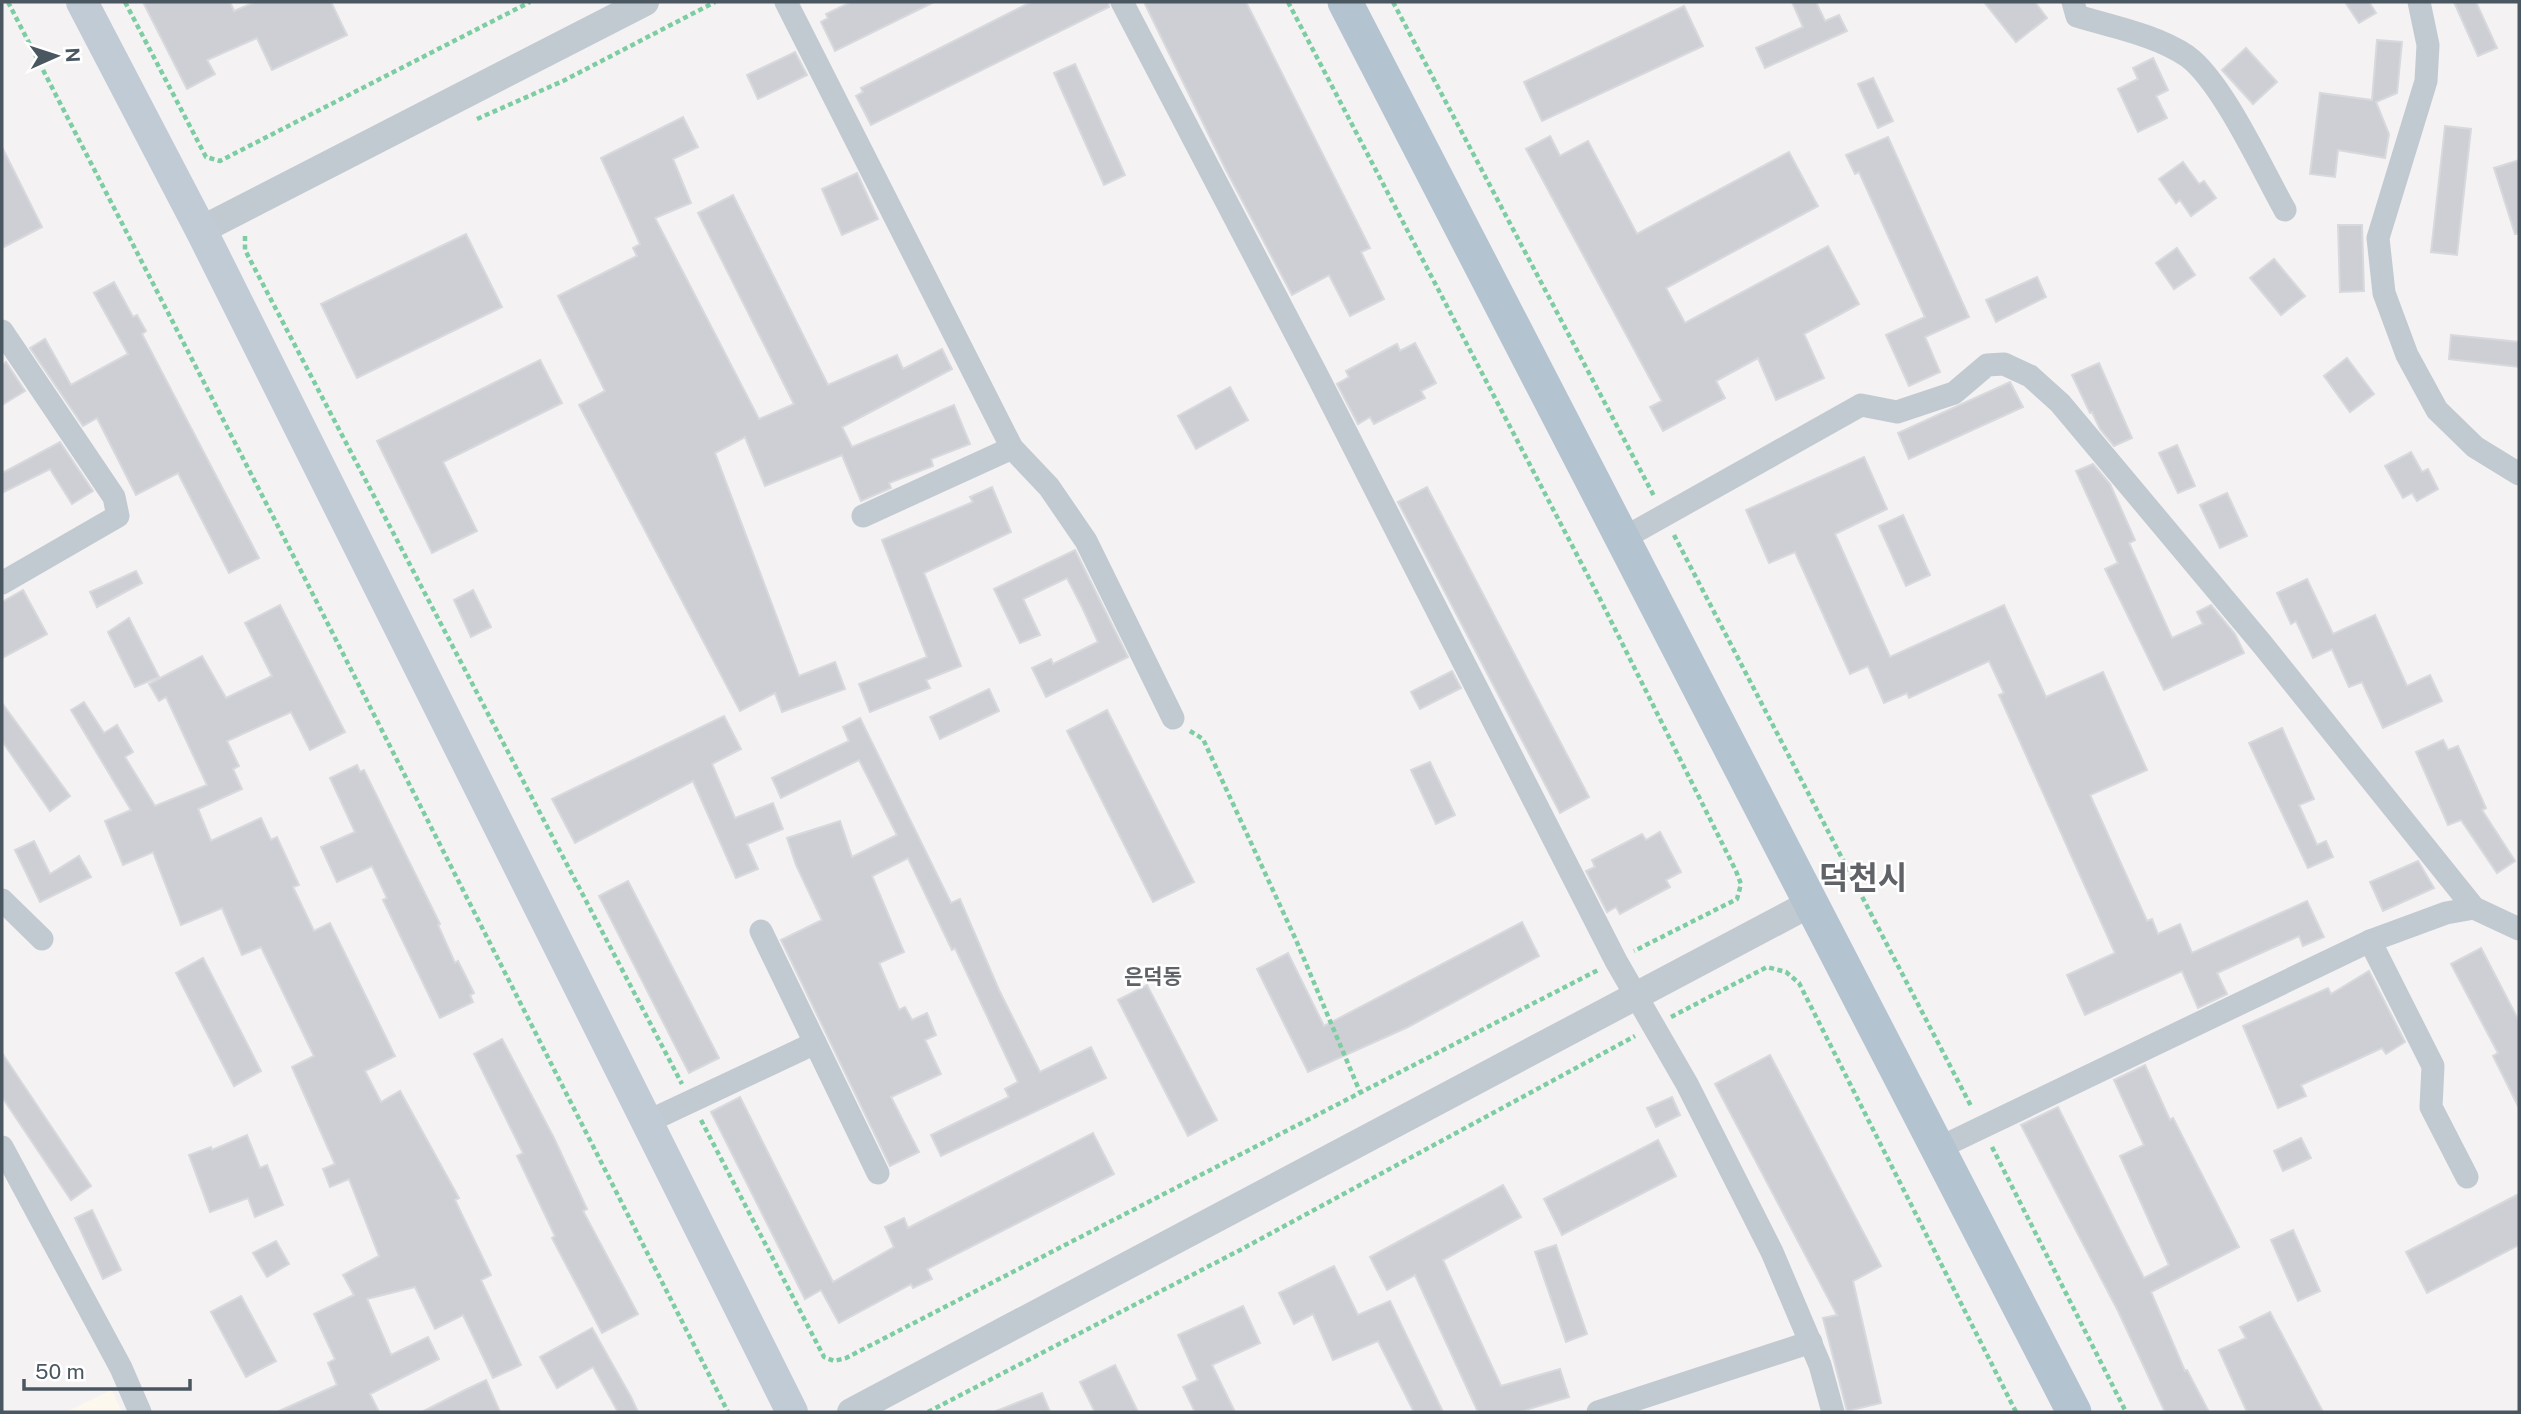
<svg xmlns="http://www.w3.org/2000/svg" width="2521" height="1414" font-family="'Public Sans','Noto Sans KR',sans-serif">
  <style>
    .commercial { fill: #fcf8ee }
    .building { fill: #cdcfd4; stroke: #d7d9dd; stroke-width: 2 }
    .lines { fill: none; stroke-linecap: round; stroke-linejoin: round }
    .path { stroke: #7ccda1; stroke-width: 4.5; stroke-dasharray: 5 3.5; stroke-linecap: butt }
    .minor { stroke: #c1cad1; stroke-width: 23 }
    .tertiary { stroke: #c1cad1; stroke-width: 28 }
    .secondary { stroke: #c1cbd5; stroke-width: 32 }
    .primary { stroke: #b3c3d0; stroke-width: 35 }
    .labels { text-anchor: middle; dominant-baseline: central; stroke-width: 5; stroke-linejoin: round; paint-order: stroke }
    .quarter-label { font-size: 21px; font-weight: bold; fill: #5f6367; stroke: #fff }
    .town-label { font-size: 32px; font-weight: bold; fill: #5f6367; stroke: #fff }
  </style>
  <rect width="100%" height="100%" fill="#f4f2f3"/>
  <!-- commercial -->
  <polygon class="commercial" points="112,1390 122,1412 66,1412 111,1390"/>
  <!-- building -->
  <g class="building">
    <polygon points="143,2 230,2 234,11 255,2 331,2 347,35 272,70 257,38 207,60 215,74 187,89"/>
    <polygon points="851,2 934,2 835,51 821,22 828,18 826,14"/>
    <polygon points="1031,2 1108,2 1109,7 871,125 856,96 863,92 861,88"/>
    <polygon points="1144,2 1246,2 1370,248 1361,252 1384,299 1350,316 1329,275 1292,295 1225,168"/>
    <polygon points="1792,2 1816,2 1825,21 1839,15 1847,31 1765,68 1756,48 1803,27"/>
    <polygon points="1984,2 2035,2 2047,18 2016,42"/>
    <polygon points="2345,2 2369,2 2376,13 2359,23"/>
    <polygon points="2454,2 2476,2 2497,48 2478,56"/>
    <polygon points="1684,6 1703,46 1542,121 1524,82"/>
    <polygon points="2377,40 2402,42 2397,93 2376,102 2389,134 2385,158 2338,150 2335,177 2310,174 2320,93 2372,100"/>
    <polygon points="2246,48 2277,82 2253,104 2222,70"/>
    <polygon points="795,52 807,75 758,99 747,75"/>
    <polygon points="2153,58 2168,90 2156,96 2167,118 2138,132 2118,89 2138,79 2133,68"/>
    <polygon points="1075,64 1125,175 1104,185 1054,73"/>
    <polygon points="1873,78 1893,121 1878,128 1858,84"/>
    <polygon points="683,117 698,147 673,159 691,203 655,218 759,419 794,404 698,213 733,195 828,385 897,355 903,369 942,349 952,369 842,427 852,447 954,405 970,444 931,459 933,466 889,483 891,488 861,501 842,455 765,486 745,437 715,453 799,676 835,662 845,689 782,712 775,693 740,711 579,405 605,391 558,296 637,256 633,248 640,244 601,158"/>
    <polygon points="2445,126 2471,129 2457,255 2431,252"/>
    <polygon points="1550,136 1560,156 1588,141 1637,234 1789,152 1818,206 1666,288 1685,323 1828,246 1859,304 1804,334 1824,378 1776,400 1758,358 1716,381 1725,398 1663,431 1650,407 1662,401 1526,149"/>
    <polygon points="1888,137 1969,317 1925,337 1940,372 1909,386 1886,335 1925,317 1859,172 1855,174 1846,155"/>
    <polygon points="2,147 42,227 2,248"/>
    <polygon points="2519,160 2519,234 2515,234 2494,168"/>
    <polygon points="2183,162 2199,184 2204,181 2216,198 2191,216 2180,200 2176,203 2159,179"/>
    <polygon points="857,173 878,219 842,235 822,189"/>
    <polygon points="2338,225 2362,225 2364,291 2340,292"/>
    <polygon points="466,234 502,307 357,378 321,304"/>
    <polygon points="2177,248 2195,275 2174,289 2156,263"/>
    <polygon points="2274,259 2305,296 2281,315 2250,278"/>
    <polygon points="2037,277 2046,297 1996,322 1986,300"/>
    <polygon points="114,282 133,317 137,315 146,331 142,334 259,558 229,573 178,473 136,495 97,418 83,426 30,348 45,339 71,385 128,354 94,293"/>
    <polygon points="2451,335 2519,342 2519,367 2449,359"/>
    <polygon points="1415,343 1436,383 1421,391 1425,398 1374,424 1370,417 1358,424 1337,384 1349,377 1346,371 1397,344 1400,351"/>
    <polygon points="2347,358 2374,394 2350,412 2324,376"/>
    <polygon points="540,360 562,403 443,462 477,531 432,553 377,441"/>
    <polygon points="6,362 25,391 2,405 2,365"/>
    <polygon points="2099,363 2132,438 2114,446 2100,429 2092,412 2090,413 2072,375"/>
    <polygon points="2010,382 2023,407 1909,459 1898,433"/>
    <polygon points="1230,387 1248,420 1196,449 1178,416"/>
    <polygon points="60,442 93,491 72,504 50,469 2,493 2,473"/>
    <polygon points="2177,445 2195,486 2178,493 2159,453"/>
    <polygon points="2411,452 2422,472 2428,469 2438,489 2417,501 2412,493 2403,498 2385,466"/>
    <polygon points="1864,457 1887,509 1835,534 1890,657 2004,605 2046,697 2103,672 2147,770 2090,795 2147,921 2152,919 2158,934 2180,924 2192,953 2307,901 2324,937 2303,946 2299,936 2217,973 2227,994 2198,1008 2182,971 2085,1015 2067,975 2115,953 1999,695 2004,693 1989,661 1909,698 1907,693 1884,703 1868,666 1850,674 1795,552 1769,563 1746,510"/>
    <polygon points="2093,464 2110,484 2135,540 2129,543 2172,638 2203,624 2197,612 2211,605 2235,634 2244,653 2164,690 2105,569 2118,563 2076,471"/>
    <polygon points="992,487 1011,532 924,573 961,666 926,680 930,688 870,712 859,684 927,657 882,540 973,502 970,497"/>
    <polygon points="1427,487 1589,797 1560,813 1398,502"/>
    <polygon points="2227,493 2247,536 2220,548 2200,505"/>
    <polygon points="1903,515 1930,575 1906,586 1879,526"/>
    <polygon points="1075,550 1128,657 1046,697 1032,668 1051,659 1053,664 1098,642 1082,607 1067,578 1023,599 1040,635 1020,643 994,589"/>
    <polygon points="136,571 142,583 97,607 90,592"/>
    <polygon points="2307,579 2333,634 2375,615 2407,686 2430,675 2442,701 2383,728 2362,682 2349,687 2332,649 2313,658 2296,621 2291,624 2277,593"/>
    <polygon points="23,590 47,634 2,658 2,602"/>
    <polygon points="473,590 491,627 471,637 454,600"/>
    <polygon points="280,605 345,732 310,750 291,712 227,741 239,766 233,769 242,789 198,809 211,841 261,818 271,840 277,837 299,885 293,887 314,931 330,923 395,1056 365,1071 381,1102 400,1091 459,1198 455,1200 491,1275 481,1280 521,1365 493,1378 463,1315 435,1329 415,1287 367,1299 391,1355 428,1337 439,1359 370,1394 379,1412 277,1412 337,1385 328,1363 335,1359 314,1314 354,1295 343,1275 379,1256 349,1179 330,1187 323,1169 335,1164 292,1067 314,1056 261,947 242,955 222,908 181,925 153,852 123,865 105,821 131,810 71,710 84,702 104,733 117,725 133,752 125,757 155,806 207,785 166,697 159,701 149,684 202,656 226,698 272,676 245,623"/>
    <polygon points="129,618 159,677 135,687 108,632"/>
    <polygon points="1452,671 1461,688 1420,709 1411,692"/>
    <polygon points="989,689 999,711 940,739 930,717"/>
    <polygon points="2,703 70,796 50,811 2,741"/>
    <polygon points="1107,710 1194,882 1153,902 1067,731"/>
    <polygon points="724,716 741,749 712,764 735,818 773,803 783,829 747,844 758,869 736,878 693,781 575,843 552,799"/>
    <polygon points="860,718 951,903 960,899 999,990 1040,1072 1091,1047 1106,1078 941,1156 931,1135 1009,1097 1005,1089 1018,1082 955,948 952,950 908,858 872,876 904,952 879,963 899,1010 905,1007 912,1020 927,1013 936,1035 925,1040 941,1074 891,1097 919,1152 890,1166 781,940 822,920 796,865 787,838 840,821 852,857 897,835 859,760 781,798 772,778 849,741 843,727"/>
    <polygon points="2282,728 2314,799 2299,805 2317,845 2326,841 2333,857 2308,868 2249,743"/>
    <polygon points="2443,740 2448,750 2458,746 2486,808 2482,810 2515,861 2497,873 2461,820 2448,825 2416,752"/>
    <polygon points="1430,762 1455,815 1436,824 1411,770"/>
    <polygon points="357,765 360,772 364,770 440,924 438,925 455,963 458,961 474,993 470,995 473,1002 440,1018 383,900 387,898 372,866 337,882 321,847 355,832 330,778"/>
    <polygon points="1660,832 1681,872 1666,880 1670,887 1620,914 1616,907 1607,912 1586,871 1595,867 1592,860 1642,834 1646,840"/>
    <polygon points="34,841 50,874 79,856 91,877 40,902 15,850"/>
    <polygon points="2418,861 2434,888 2383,911 2370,882"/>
    <polygon points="628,881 719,1058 689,1073 599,896"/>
    <polygon points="1522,922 1539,956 1408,1027 1308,1072 1257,969 1288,953 1324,1026"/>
    <polygon points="2481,948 2519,1021 2519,1108 2493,1056 2498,1053 2451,964"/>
    <polygon points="203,958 261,1071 234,1086 176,973"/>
    <polygon points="2369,971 2405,1042 2386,1054 2382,1048 2301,1085 2306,1096 2278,1108 2243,1026 2328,988 2331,994"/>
    <polygon points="1147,985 1217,1120 1188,1136 1118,1000"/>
    <polygon points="502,1039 554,1138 587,1209 583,1211 638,1314 602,1333 552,1238 555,1236 517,1156 523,1153 474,1054"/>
    <polygon points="2,1053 91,1186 71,1200 2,1097"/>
    <polygon points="1770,1055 1881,1266 1853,1281 1881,1403 1847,1411 1823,1318 1837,1315 1715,1084"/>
    <polygon points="2145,1065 2170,1120 2173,1118 2239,1247 2151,1292 2185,1371 2187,1370 2209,1412 2165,1412 2118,1311 2021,1125 2058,1107 2144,1278 2169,1265 2120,1156 2144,1145 2114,1080"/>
    <polygon points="740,1097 833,1282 894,1247 885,1227 904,1218 908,1228 1093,1133 1114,1174 927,1269 932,1279 913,1288 911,1284 839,1323 821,1290 805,1299 711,1112"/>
    <polygon points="1672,1097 1680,1115 1656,1127 1647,1108"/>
    <polygon points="247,1135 260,1168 267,1165 283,1205 255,1217 248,1198 210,1212 189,1155 211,1147 212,1150"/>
    <polygon points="2301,1138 2311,1158 2283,1171 2274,1151"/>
    <polygon points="1658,1140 1676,1176 1562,1235 1544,1199"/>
    <polygon points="1503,1185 1521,1217 1443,1260 1501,1386 1560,1369 1569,1397 1519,1412 1478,1412 1415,1275 1387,1290 1370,1257"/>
    <polygon points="2519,1194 2519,1245 2427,1293 2406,1252"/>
    <polygon points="92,1210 121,1270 103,1279 75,1218"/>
    <polygon points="2293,1230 2320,1291 2298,1301 2271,1240"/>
    <polygon points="276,1241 289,1264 267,1277 253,1253"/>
    <polygon points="1556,1245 1587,1334 1566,1342 1535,1252"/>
    <polygon points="1334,1266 1358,1315 1390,1301 1443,1412 1414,1412 1378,1341 1333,1360 1313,1314 1294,1324 1279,1293"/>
    <polygon points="241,1296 276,1361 246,1377 211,1312"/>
    <polygon points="1243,1306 1260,1343 1212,1365 1235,1412 1195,1412 1183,1387 1198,1380 1178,1335"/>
    <polygon points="2270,1312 2323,1412 2247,1412 2219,1350 2246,1338 2240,1327"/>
    <polygon points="592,1328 631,1397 638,1412 618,1412 593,1367 557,1388 540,1357"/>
    <polygon points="1115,1365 1138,1412 1095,1412 1080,1382"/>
    <polygon points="486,1380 500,1412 422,1412 467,1389"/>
    <polygon points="1042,1393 1050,1412 997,1412 996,1411"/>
  </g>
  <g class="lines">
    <!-- path -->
    <g class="path">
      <polyline points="8,2 299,567 728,1412"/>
      <polyline points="125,2 206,157 220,161 530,2"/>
      <polyline points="1288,2 1599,597 1736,871 1741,884 1737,899 1634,951"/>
      <polyline points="1393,2 1654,496"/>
      <polyline points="477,119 563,81 715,2"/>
      <polyline points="245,236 245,250 682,1084"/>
      <polyline points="1674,535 1972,1108"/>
      <polyline points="1190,731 1203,739 1296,940 1360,1092"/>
      <polyline points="1671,1017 1767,967 1786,972 1799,983 2016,1412"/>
      <polyline points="701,1120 824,1357 834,1361 846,1358 1598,970"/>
      <polyline points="1992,1147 2126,1412"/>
      <polyline points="928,1412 1242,1249 1635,1036"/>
    </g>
    <!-- minor -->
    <g class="minor">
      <polyline points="786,2 1012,448 1049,487 1086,541 1173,718"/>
      <polyline points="1122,2 1316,373 1616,961 1687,1084 1772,1252 1820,1365 1833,1412"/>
      <path d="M2073,2L2077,16C2113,27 2156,35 2187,56C2222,81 2263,171 2285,210"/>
      <polyline points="2419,2 2428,45 2426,81 2378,238 2384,293 2407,355 2437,410 2475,447 2519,474"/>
      <polyline points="2,331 114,497 118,516 2,583"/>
      <polyline points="863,516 1012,448"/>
      <polyline points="1624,538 1861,405 1897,412 1954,393 1987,365 2004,364 2030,376 2060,403 2262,644 2474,908 2519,929"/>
      <polyline points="2,900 42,939"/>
      <polyline points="761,931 878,1173"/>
      <polyline points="2370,941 2433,1066 2431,1107 2467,1177"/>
      <polyline points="647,1122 815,1043"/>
      <polyline points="2,1147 121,1368 140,1412"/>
      <polyline points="1939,1148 2370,941 2446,913 2474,908"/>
      <polyline points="1598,1412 1811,1342"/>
    </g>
    <!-- tertiary -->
    <g class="tertiary">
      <polyline points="201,230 645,2"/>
      <polyline points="851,1412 1813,902"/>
    </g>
    <!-- secondary -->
    <polyline class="secondary" points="82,2 201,230 792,1412"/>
    <!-- primary -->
    <polyline class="primary" points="1345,2 2074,1412"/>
  </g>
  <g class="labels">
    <!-- quarter labels -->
    <g class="quarter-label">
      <text x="1153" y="976">은덕동</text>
    </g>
    <!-- town labels -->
    <g class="town-label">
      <text x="1863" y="877">덕천시</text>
    </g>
  </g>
  <!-- border -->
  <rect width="2521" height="1414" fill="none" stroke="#4a5660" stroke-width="7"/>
  <!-- north arrow -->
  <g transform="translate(56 56) rotate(87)" stroke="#ffffff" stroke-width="5" paint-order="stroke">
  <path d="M0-5L12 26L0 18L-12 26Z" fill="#4a5660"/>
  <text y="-10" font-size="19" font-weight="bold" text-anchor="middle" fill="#4a5660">N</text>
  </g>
  <!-- scale -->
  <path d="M24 1379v10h166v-10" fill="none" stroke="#4a5660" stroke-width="3.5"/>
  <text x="35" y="1379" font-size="21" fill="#4a5660" stroke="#ffffff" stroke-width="5" paint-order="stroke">50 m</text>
</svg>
